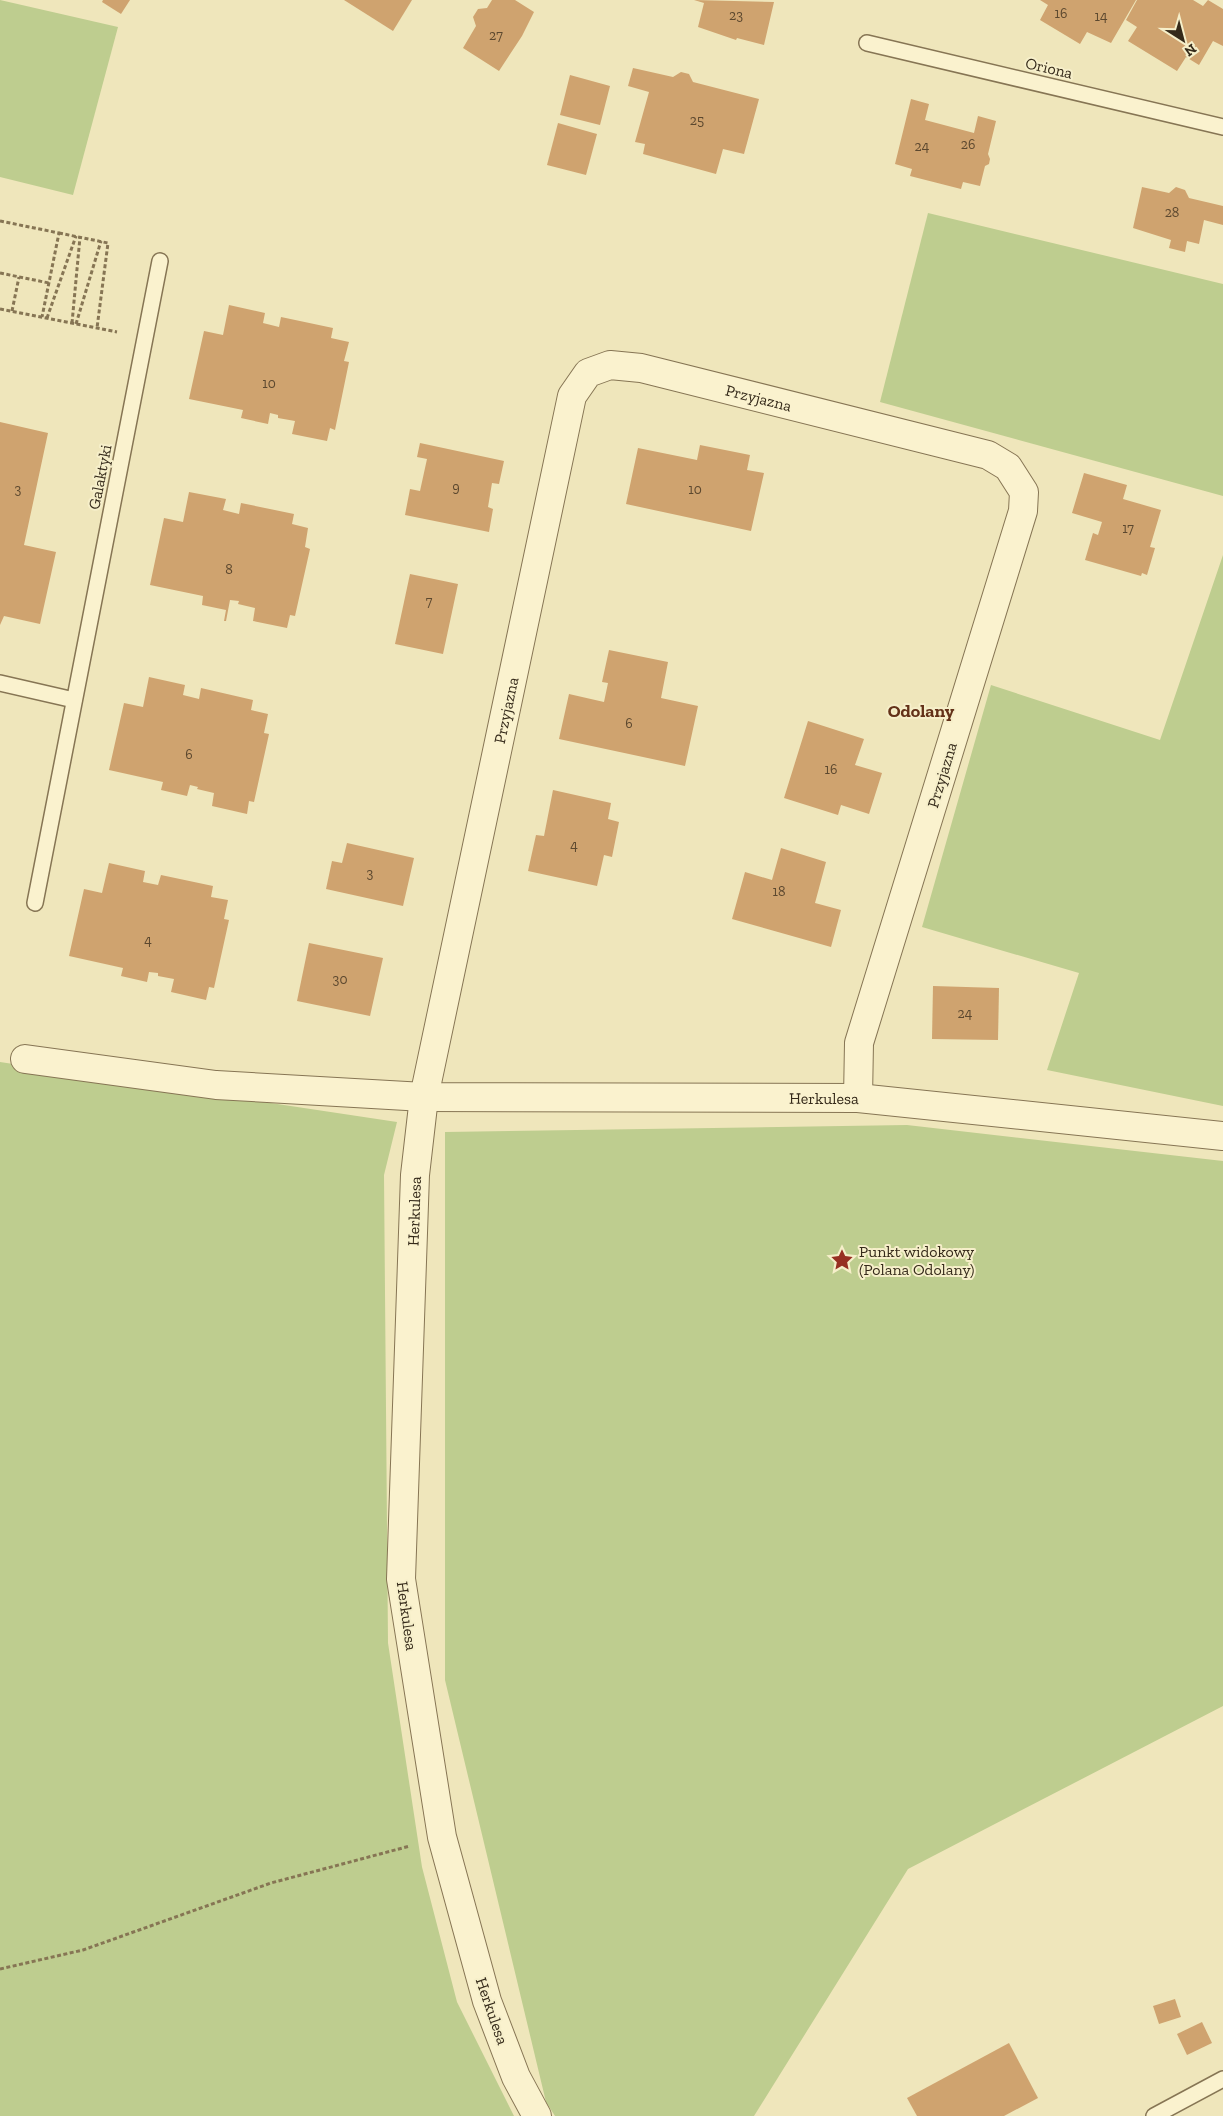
<svg xmlns="http://www.w3.org/2000/svg" width="1223" height="2116" font-family="'Zilla Slab',serif">
  <style>
    .green { fill: #becd8f }
    .building { fill: #cfa36f }
    .lines { fill: none; stroke-linecap: round; stroke-linejoin: round }
    .service-casing { stroke: #867554; stroke-width: 18 }
    .minor-casing { stroke: #867554; stroke-width: 30 }
    .path { stroke: #867554; stroke-width: 3; stroke-dasharray: 4 2.5; stroke-linecap: butt }
    .service { stroke: #faf2ce; stroke-width: 15 }
    .minor { stroke: #faf2ce; stroke-width: 28 }
    .labels { text-anchor: middle; dominant-baseline: central; stroke-width: 4; stroke-linejoin: round; paint-order: stroke }
    .number-label { font-size: 14px; fill: #5c482f }
    .street-label { font-size: 16px; fill: #352a1a; stroke: #f6efca }
    .poi-label { font-size: 16px; fill: #352a1a; stroke: #f6efca; text-anchor: start }
    .neighbourhood-label { font-size: 18px; font-weight: bold; fill: #633118; stroke: #f6efca }
  </style>
  <rect width="100%" height="100%" fill="#efe6bb"/>
  <!-- green -->
  <g class="green">
    <polygon points="0,0 118,27 73,195 0,177"/>
    <polygon points="928,213 1223,284 1223,496 880,402"/>
    <polygon points="1223,555 1223,1106 1047,1070 1079,973 922,927 991,685 1160,740"/>
    <polygon points="0,1062 397,1122 384,1175 388,1643 422,1867 457,2002 514,2116 0,2116"/>
    <polygon points="907,1125 1223,1161 1223,1706 908,1869 754,2116 555,2116 546,2102 445,1680 445,1132"/>
  </g>
  <!-- building -->
  <g class="building">
    <polygon points="103,0 130,0 121,14 102,2"/>
    <polygon points="344,0 412,0 393,31"/>
    <polygon points="492,0 515,0 534,12 522,36 499,71 463,48 476,26 473,17 478,9 487,8"/>
    <polygon points="694,0 774,2 764,45 737,38 736,40 698,27 704,3"/>
    <polygon points="1040,0 1136,0 1111,43 1087,32 1080,44 1040,20 1048,5"/>
    <polygon points="1137,0 1193,0 1203,6 1208,0 1223,9 1223,46 1213,41 1199,65 1186,57 1177,71 1128,41 1137,27 1126,20"/>
    <polygon points="633,68 673,77 681,72 689,74 693,82 759,99 744,154 723,149 716,174 643,154 645,144 635,142 649,92 628,86"/>
    <polygon points="570,75 610,86 600,125 560,115"/>
    <polygon points="911,99 929,104 925,120 974,133 978,116 996,121 988,154 990,159 989,164 985,166 980,186 963,182 961,189 910,176 912,169 895,164"/>
    <polygon points="558,123 597,134 586,175 547,165"/>
    <polygon points="1142,187 1169,193 1176,187 1185,190 1189,198 1223,206 1223,225 1204,220 1199,244 1187,241 1185,252 1169,248 1171,240 1133,228"/>
    <polygon points="229,305 265,313 263,323 279,327 281,317 333,328 331,338 349,342 344,361 349,362 335,430 330,428 327,441 292,434 295,421 278,418 278,415 270,413 268,424 241,418 243,410 189,399 204,331 223,335"/>
    <polygon points="0,422 48,433 24,545 56,552 40,624 4,616 0,625"/>
    <polygon points="420,443 504,461 499,484 492,483 488,507 493,509 489,532 405,515 410,489 420,491 427,459 417,457"/>
    <polygon points="700,445 750,455 747,470 764,473 751,531 626,504 638,448 697,460"/>
    <polygon points="1084,473 1127,485 1123,499 1161,510 1150,547 1155,548 1147,575 1142,573 1141,576 1085,560 1093,533 1098,535 1102,522 1072,513"/>
    <polygon points="189,492 226,499 223,510 239,514 241,503 294,514 292,524 308,528 305,547 310,549 295,616 290,615 287,628 253,621 255,608 238,604 239,601 230,600 226,621 224,621 226,610 202,605 203,596 150,585 164,518 183,522"/>
    <polygon points="410,574 458,584 443,654 395,644"/>
    <polygon points="609,650 668,662 661,698 698,706 685,766 559,739 569,694 604,702 608,683 602,682"/>
    <polygon points="149,677 185,685 183,695 199,699 201,688 253,700 251,710 268,714 264,733 269,734 254,802 249,801 247,814 212,806 214,793 197,789 198,787 190,785 187,796 161,790 163,782 109,770 124,703 143,707"/>
    <polygon points="808,721 864,739 855,765 882,773 869,814 841,805 838,815 784,798"/>
    <polygon points="553,790 611,803 608,819 619,822 612,857 604,855 597,886 528,871 536,835 544,836"/>
    <polygon points="347,843 414,858 403,906 326,889 332,861 342,863"/>
    <polygon points="781,848 826,862 815,903 841,910 831,947 732,919 745,872 772,880"/>
    <polygon points="109,863 145,871 143,882 158,885 161,875 213,886 211,897 228,900 224,919 229,920 214,988 209,987 206,1000 171,992 174,979 158,976 158,973 149,972 147,982 121,976 123,968 69,956 84,889 102,893"/>
    <polygon points="309,943 383,958 370,1016 297,1001"/>
    <polygon points="933,986 999,988 998,1040 932,1039"/>
    <polygon points="1175,1999 1181,2017 1159,2024 1153,2006"/>
    <polygon points="1202,2022 1212,2043 1187,2055 1177,2034"/>
    <polygon points="1009,2043 1038,2098 1004,2116 917,2116 907,2098"/>
  </g>
  <g class="lines">
    <defs>
      <g id="service">
        <polyline points="867,43 1223,127"/>
        <polyline points="0,683 74,700"/>
        <polyline points="35,903 160,261"/>
        <polyline points="1154,2116 1223,2079"/>
      </g>
      <g id="minor">
        <path id="s1" d="M25,1059L216,1085L424,1097L858,1098L1223,1136"/>
        <path id="s2" d="M537,2116L516,2077L487,2001L442,1837L401,1579L415,1175L424,1097L572,396L588,373L610,365L641,368L988,455L1008,467L1024,492L1023,511L859,1043L858,1098"/>
      </g>
    </defs>
    <!-- service casing -->
    <use href="#service" class="service-casing"/>
    <!-- minor casing -->
    <use href="#minor" class="minor-casing"/>
    <!-- path -->
    <g class="path">
      <polyline points="0,221 59,233 42,317"/>
      <polyline points="59,233 108,243 97,328"/>
      <polyline points="0,273 49,283"/>
      <polyline points="0,309 117,332"/>
      <polyline points="12,311 19,277"/>
      <polyline points="47,318 76,236"/>
      <polyline points="72,323 80,237"/>
      <polyline points="76,324 101,241"/>
      <polyline points="0,1969 83,1950 271,1883 410,1846"/>
    </g>
    <!-- service -->
    <use href="#service" class="service"/>
    <!-- minor -->
    <use href="#minor" class="minor"/>
  </g>
  <!-- icons -->
  <defs>
    <symbol id="sight-bare" viewBox="-9 -9 18 18"><path d="M0-6L1.8-2.2L6-1.7L2.9 1.2L3.7 5.4L0 3.3L-3.7 5.4L-2.9 1.2L-6-1.7L-1.8-2.2Z" fill="#973022" stroke="#f6efca" stroke-width="2.5" paint-order="stroke"/></symbol>
  </defs>
  <g fill-rule="evenodd">
    <use href="#sight-bare" x="826" y="1244" width="32" height="32"/>
  </g>
  <g class="labels">
    <!-- number labels -->
    <g class="number-label">
      <text x="1061" y="13">16</text>
      <text x="736" y="15">23</text>
      <text x="1101" y="16">14</text>
      <text x="496" y="35">27</text>
      <text x="697" y="120">25</text>
      <text x="968" y="144">26</text>
      <text x="922" y="146">24</text>
      <text x="1172" y="212">28</text>
      <text x="269" y="383">10</text>
      <text x="456" y="487">9</text>
      <text x="18" y="489">3</text>
      <text x="695" y="489">10</text>
      <text x="1128" y="528">17</text>
      <text x="229" y="569">8</text>
      <text x="429" y="601">7</text>
      <text x="629" y="723">6</text>
      <text x="189" y="754">6</text>
      <text x="831" y="769">16</text>
      <text x="574" y="845">4</text>
      <text x="370" y="873">3</text>
      <text x="779" y="891">18</text>
      <text x="148" y="940">4</text>
      <text x="340" y="979">30</text>
      <text x="965" y="1013">24</text>
    </g>
    <!-- street labels -->
    <g class="street-label">
      <text transform="translate(1049 68) rotate(13)">Oriona</text>
      <text stroke="none"><textPath href="#s2" startOffset="1960">Przyjazna</textPath></text>
      <text transform="translate(100 477) rotate(-79)">Galaktyki</text>
      <text stroke="none"><textPath href="#s2" startOffset="1435">Przyjazna</textPath></text>
      <text transform="translate(942 775) rotate(-73)">Przyjazna</text>
      <text stroke="none"><textPath href="#s1" startOffset="801">Herkulesa</textPath></text>
      <text stroke="none"><textPath href="#s2" startOffset="925">Herkulesa</textPath></text>
      <text transform="translate(407 1616) rotate(82)">Herkulesa</text>
      <text transform="translate(492 2011) rotate(71)">Herkulesa</text>
    </g>
    <!-- poi labels -->
    <g class="poi-label">
      <text x="859" y="1251">Punkt widokowy<tspan x="859" dy="18">(Polana Odolany)</tspan></text>
    </g>
    <!-- neighbourhood labels -->
    <g class="neighbourhood-label">
      <text x="921" y="711">Odolany</text>
    </g>
  </g>
  <!-- north arrow -->
  <g transform="translate(1183 40) rotate(144)" stroke="#f6efca" stroke-width="4" paint-order="stroke">
  <path d="M0-4L9 19L0 12L-9 19Z" fill="#352a1a"/>
  <text y="-8" font-size="14" font-weight="bold" text-anchor="middle" fill="#352a1a">N</text>
  </g>
</svg>
